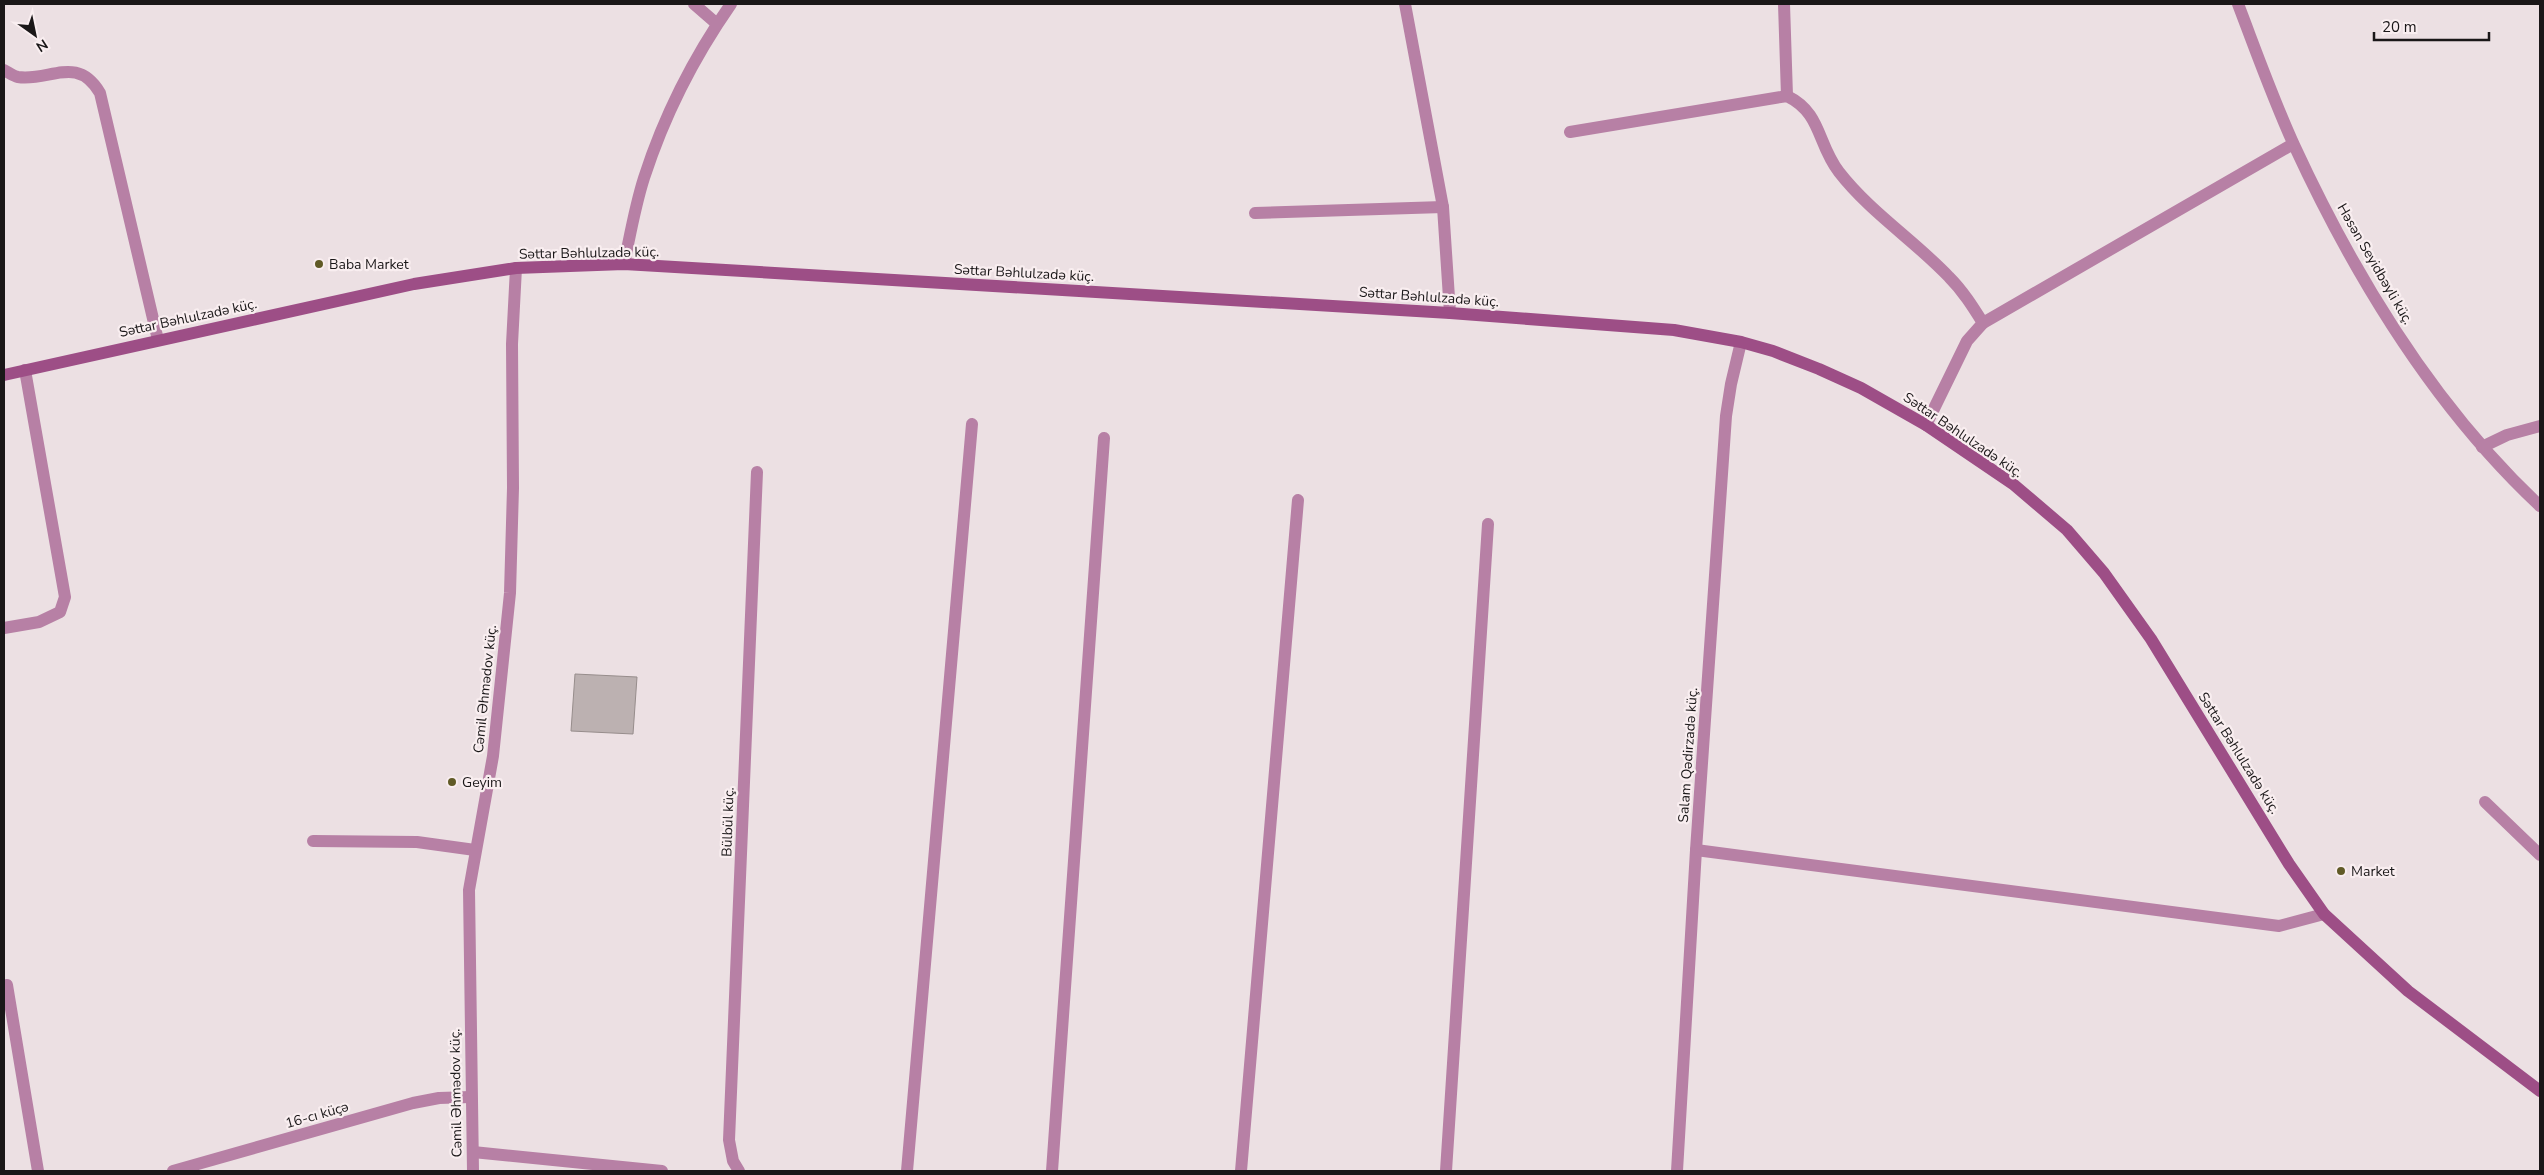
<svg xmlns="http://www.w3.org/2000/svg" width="2544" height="1175" font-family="'Nunito Sans',sans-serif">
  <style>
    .building { fill: #bcb1b1; stroke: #978d8c }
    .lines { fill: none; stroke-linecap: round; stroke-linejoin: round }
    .street { stroke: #b780a5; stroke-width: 12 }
    .secondary { stroke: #9d4e86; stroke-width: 12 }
    .poi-dot { fill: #605a26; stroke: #f9eef0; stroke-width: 2 }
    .labels { text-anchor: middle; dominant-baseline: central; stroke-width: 4.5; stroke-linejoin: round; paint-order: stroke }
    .street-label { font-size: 14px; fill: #1a1718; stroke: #f9eef0 }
    .poi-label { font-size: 14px; fill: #1a1718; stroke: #f9eef0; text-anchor: start }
  </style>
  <rect width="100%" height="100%" fill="#ece0e3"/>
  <!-- building -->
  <polygon class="building" points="575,674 637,677 633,734 571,731"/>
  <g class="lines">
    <!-- street -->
    <g class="street">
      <polyline points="694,4 717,24"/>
      <polyline points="1405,4 1443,207 1450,313"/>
      <polyline points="1784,4 1787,96"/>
      <path d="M2238,4C2256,51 2273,99 2294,145C2354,275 2434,407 2540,506"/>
      <path d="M4,70C8,72 13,76 18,77C49,82 77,54 100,93L158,340"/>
      <path d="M1570,132L1787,96C1822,113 1817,144 1839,172C1870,212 1915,241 1949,277C1963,291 1973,307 1983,323L1967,341L1926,425"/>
      <polyline points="1255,213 1443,207"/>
      <path d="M624,264C630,236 635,206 644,178C664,116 694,57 731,4"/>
      <polyline points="1983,323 2293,144"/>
      <polyline points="2482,447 2507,435 2540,426"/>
      <polyline points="4,628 39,622 60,612 65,597 25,370"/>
      <polyline points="2485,802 2540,855"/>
      <polyline points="313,841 417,842 475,850"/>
      <polyline points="1696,850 2279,926 2324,914"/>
      <polyline points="7,985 38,1171"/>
      <polyline points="473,1152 662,1171"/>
      <polyline points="173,1171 413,1103 439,1098 471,1097"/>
      <polyline points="473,1171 469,890 493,756 510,593 513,488 512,344 516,268"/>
      <polyline points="739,1171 733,1161 729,1140 757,472"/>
      <polyline points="907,1171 972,424"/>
      <polyline points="1052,1171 1104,438"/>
      <polyline points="1241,1171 1298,500"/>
      <polyline points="1446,1171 1488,524"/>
      <polyline points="1677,1171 1696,850 1726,416 1731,384 1741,342"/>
    </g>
    <!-- secondary -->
    <polyline class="secondary" points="4,375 414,284 516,268 624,264 1450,313 1674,330 1741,342 1773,351 1819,369 1861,388 1926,425 2013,484 2067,530 2104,573 2151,639 2289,864 2324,914 2408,991 2540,1091"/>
  </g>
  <!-- markers -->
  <g class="poi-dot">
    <circle cx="319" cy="264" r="5"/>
    <circle cx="452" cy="782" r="5"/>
    <circle cx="2341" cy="871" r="5"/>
  </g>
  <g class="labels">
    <!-- street labels -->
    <g class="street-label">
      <text transform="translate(589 253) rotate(-1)">Səttar Bəhlulzadə küç.</text>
      <text transform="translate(2375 264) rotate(60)">Həsən Seyidbəyli küç.</text>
      <text transform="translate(1024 273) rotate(3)">Səttar Bəhlulzadə küç.</text>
      <text transform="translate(1429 297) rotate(4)">Səttar Bəhlulzadə küç.</text>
      <text transform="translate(188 318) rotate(-12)">Səttar Bəhlulzadə küç.</text>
      <text transform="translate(1963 435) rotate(34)">Səttar Bəhlulzadə küç.</text>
      <text transform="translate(485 689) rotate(-84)">Cəmil Əhmədov küç.</text>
      <text transform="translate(2239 753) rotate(58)">Səttar Bəhlulzadə küç.</text>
      <text transform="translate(1688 755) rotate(-86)">Salam Qədirzadə küç.</text>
      <text transform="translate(728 822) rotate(-88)">Bülbül küç.</text>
      <text transform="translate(456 1093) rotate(-91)">Cəmil Əhmədov küç.</text>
      <text transform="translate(317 1115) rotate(-16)">16-cı küçə</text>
    </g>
    <!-- poi labels -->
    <g class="poi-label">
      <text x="329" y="264">Baba Market</text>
      <text x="462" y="782">Geyim</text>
      <text x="2351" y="871">Market</text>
    </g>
  </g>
  <!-- border -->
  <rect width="2544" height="1175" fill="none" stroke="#1a1718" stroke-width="10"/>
  <!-- north arrow -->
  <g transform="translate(35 35) rotate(147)" stroke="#f9eef0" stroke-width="4" paint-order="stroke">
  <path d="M0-4L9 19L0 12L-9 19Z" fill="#1a1718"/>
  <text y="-8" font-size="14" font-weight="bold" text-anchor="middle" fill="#1a1718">N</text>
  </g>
  <!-- scale -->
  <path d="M2374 32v8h115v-8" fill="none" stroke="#1a1718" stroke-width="2.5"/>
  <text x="2382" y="32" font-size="15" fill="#1a1718" stroke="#f9eef0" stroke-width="4" paint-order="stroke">20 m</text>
</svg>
